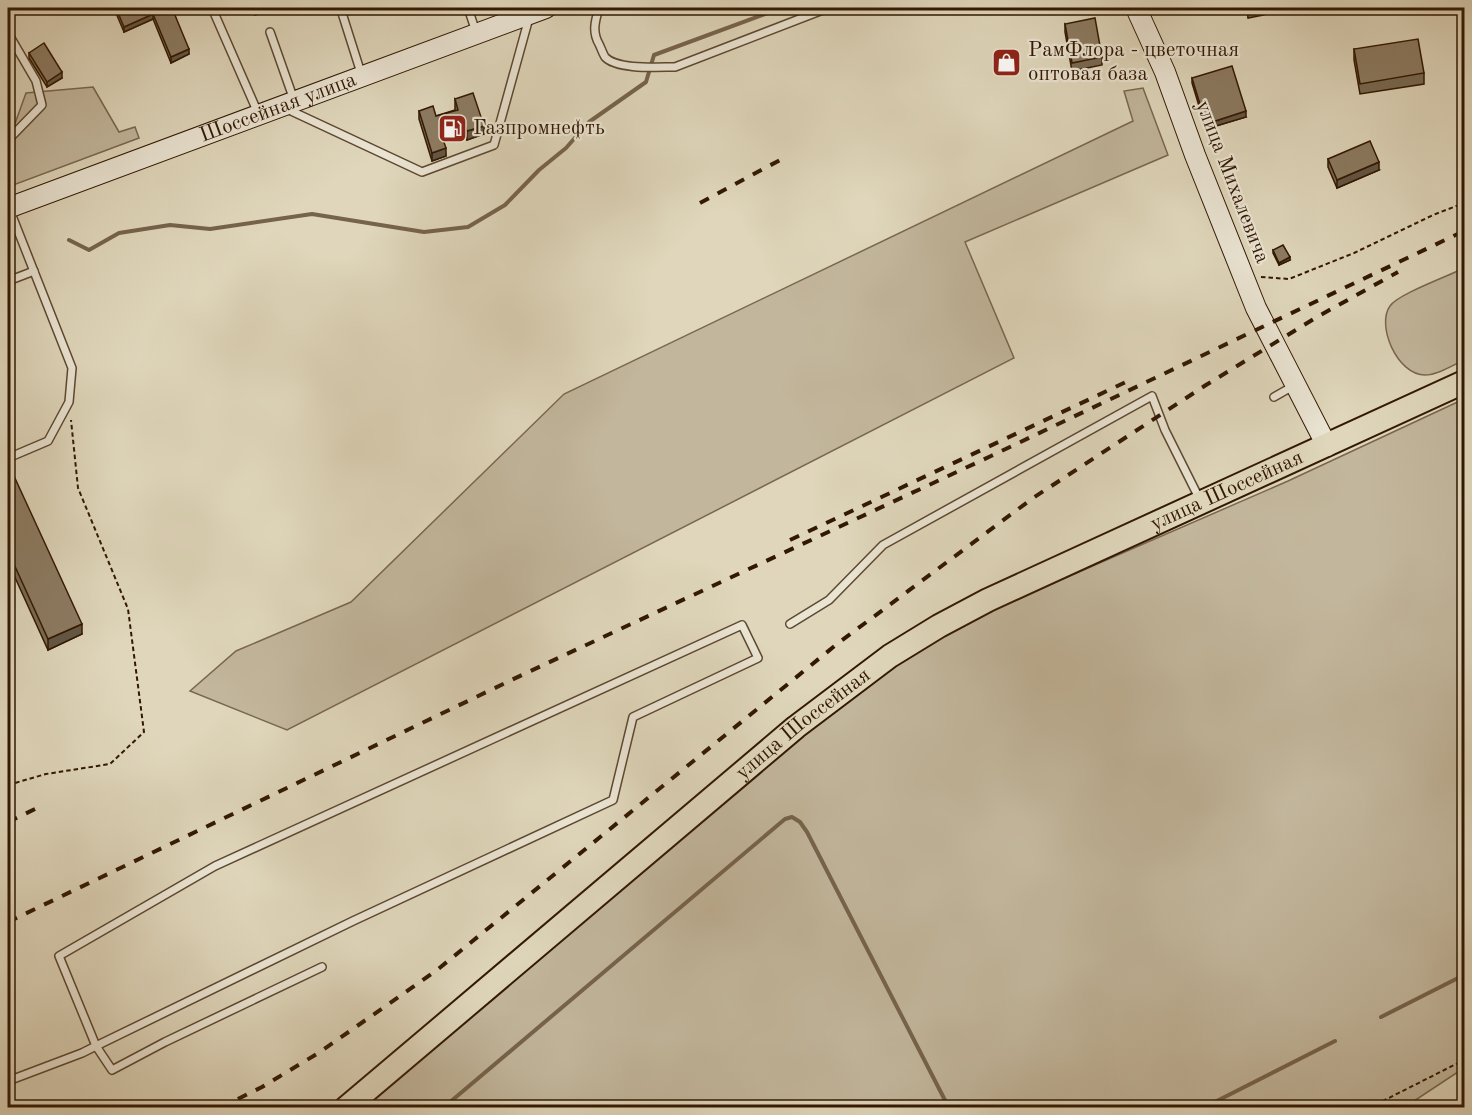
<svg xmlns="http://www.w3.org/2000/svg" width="1472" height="1115" font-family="'Old Standard TT',serif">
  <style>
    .green { fill: #c2b69c; stroke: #7a674f; stroke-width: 1.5 }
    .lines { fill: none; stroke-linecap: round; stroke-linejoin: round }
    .stream { stroke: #76634b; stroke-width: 4 }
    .lane-casing { stroke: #5d4830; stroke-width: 10 }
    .secondary-casing { stroke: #321802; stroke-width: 22 }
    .primary-casing { stroke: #321802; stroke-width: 26 }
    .path { stroke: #321802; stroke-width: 2; stroke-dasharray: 4.5 3; stroke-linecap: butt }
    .lane { stroke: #eae4d3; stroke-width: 7 }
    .secondary { stroke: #eae4d3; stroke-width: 20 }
    .primary { stroke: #dfd6bb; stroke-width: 22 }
    .rail { stroke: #321802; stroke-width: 4; stroke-dasharray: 10 10; stroke-linecap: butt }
    .wall { fill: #786a54; stroke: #321802; stroke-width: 1.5 }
    .shaded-wall { fill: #625645; stroke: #321802; stroke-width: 1.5 }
    .building { fill: #8c7b62; stroke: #321802; stroke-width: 1.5 }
    .labels { text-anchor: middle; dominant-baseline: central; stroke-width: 4.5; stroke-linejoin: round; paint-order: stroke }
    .poi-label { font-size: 21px; fill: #321802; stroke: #eae4d3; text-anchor: start }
    .street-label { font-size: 21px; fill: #321802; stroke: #eae4d3 }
  </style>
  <rect width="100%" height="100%" fill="#dfd6bb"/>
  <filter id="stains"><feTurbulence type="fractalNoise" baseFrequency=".00333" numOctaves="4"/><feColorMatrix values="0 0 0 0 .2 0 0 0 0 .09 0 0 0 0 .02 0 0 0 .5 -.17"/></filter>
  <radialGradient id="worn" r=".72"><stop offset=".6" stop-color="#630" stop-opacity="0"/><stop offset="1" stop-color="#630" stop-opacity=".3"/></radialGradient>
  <!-- green -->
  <g class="green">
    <polygon points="93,87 119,132 135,127 139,138 8,187 8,135 13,129 26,93"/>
    <polygon points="1143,88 1168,155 965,242 1014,358 287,730 190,691 236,651 351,602 564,394 1133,121 1124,91"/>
    <path d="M1464,268V360C1453,365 1438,375 1425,375C1397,375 1376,325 1390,306C1398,294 1449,276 1464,268Z"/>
    <polygon points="1464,399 1464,1068 1405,1107 360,1108 806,731 905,657 994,609 1288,481"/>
  </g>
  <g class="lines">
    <!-- stream -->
    <g class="stream">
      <polyline points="69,240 89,250 119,233 170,225 210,229 312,214 424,232 468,227 505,205 539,170 566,148 589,122 646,82 654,55 781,8"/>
      <polyline points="1381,1017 1464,975"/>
      <polyline points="443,1108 785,819 792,817 800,822 807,832 949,1108"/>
      <polyline points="1203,1108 1335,1041"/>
    </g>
    <defs>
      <g id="lane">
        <polyline points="212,8 258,113"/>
        <polyline points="468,8 476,32"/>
        <path d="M599,8C595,21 592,32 599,44C601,48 603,54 605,57C617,70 659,67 675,67L828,8"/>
        <polyline points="342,13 361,73"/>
        <polyline points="270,32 294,100"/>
        <polyline points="8,33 36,81 42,105 8,140"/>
        <polyline points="287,109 422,172 494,145 529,18"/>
        <polyline points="8,281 34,271"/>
        <polyline points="1274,397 1295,385"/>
        <polyline points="8,458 48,441 69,402 72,368 9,208"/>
        <polyline points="790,624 829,600 883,545 1152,396 1165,430 1199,498"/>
        <polyline points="8,1081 82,1053 96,1046 353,921 613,800 633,717 758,658 742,625 215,866 59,956 96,1046 112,1070 165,1042 322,967"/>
      </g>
      <g id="secondary">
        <polyline points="1136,8 1165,72 1195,155 1256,308 1327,446"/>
        <path id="s1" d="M8,208L546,8"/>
      </g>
      <g id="primary">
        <path id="s2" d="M346,1108L796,727L890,656L939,626L988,600L1464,382"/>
      </g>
    </defs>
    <!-- lane casing -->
    <use href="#lane" class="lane-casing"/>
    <!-- secondary casing -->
    <use href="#secondary" class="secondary-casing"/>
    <!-- primary casing -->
    <use href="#primary" class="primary-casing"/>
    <!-- path -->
    <g class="path">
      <polyline points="1261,277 1289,279 1354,253 1433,215 1464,203"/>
      <polyline points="8,785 46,774 110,764 144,732 128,609 78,488 71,420"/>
      <polyline points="1369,1108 1464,1060"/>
    </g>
    <!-- lane -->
    <use href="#lane" class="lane"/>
    <!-- secondary -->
    <use href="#secondary" class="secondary"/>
    <!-- primary -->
    <use href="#primary" class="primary"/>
    <!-- rail -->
    <g class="rail">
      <polyline points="700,203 780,160"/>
      <polyline points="790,540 1126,382"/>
      <polyline points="8,822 35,809"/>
      <polyline points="8,922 524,674 991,456 1464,231"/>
      <polyline points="220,1108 262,1087 320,1052 437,970 837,644 1033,498 1206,385 1317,317 1398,272"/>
    </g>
  </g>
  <!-- wall -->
  <g class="wall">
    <polygon points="116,8 172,8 189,54 171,63 153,19 124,32 116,13"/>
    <polygon points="1247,8 1264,8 1264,15 1248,18"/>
    <polygon points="1065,24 1102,57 1102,65 1072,71 1065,32"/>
    <polygon points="1354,49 1424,73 1424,84 1360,94 1354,60"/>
    <polygon points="29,53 62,78 47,87 29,58"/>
    <polygon points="1192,78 1246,117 1206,129 1192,83"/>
    <polygon points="455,99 484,134 467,140 464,132 443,138 446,156 432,161 419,119 419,111 436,116 455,110"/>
    <polygon points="1328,159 1379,170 1337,188 1328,167"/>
    <polygon points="1273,250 1290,260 1279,265 1273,253"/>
    <polygon points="8,463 82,634 48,650 8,562"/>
  </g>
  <!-- shaded-wall -->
  <g class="shaded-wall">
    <polygon points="263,8 266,8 266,12 255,15 255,10"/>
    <polygon points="303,8 313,8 303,10"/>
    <polygon points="153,14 153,19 124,32 124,27"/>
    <polygon points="189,49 189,54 171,63 171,57"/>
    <polygon points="62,72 62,78 47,87 47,82"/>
    <polygon points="1246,111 1246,117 1206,129 1206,124"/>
    <polygon points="464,123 464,132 440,139 440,131"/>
    <polygon points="484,126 484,134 467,140 467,131"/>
    <polygon points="446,148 446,156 432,161 432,153"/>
    <polygon points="1379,162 1379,170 1337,188 1337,180"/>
    <polygon points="1290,257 1290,260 1279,265 1279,263"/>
    <polygon points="82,624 82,634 48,650 48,639"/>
  </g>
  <!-- building -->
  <g class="building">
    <polygon points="116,8 172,8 189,49 171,57 153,14 124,27"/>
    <polygon points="1248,8 1264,8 1264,10 1248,12"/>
    <polygon points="1095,18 1102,57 1072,63 1065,24"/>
    <polygon points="1418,39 1424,73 1360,84 1354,49"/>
    <polygon points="44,43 62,72 47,82 29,53"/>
    <polygon points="1232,66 1246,111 1206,124 1192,78"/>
    <polygon points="473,93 484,126 467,131 464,123 440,131 446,148 432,153 419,111 433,106 436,116 458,110 455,99"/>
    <polygon points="1370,141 1379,162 1337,180 1328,159"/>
    <polygon points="1283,245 1290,257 1279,263 1273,250"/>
    <polygon points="8,463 82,624 48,639 8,551"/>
  </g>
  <!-- icons -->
  <defs>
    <symbol id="shop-square" viewBox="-11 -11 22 22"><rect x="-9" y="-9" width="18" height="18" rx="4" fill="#8f2418" stroke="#eae4d3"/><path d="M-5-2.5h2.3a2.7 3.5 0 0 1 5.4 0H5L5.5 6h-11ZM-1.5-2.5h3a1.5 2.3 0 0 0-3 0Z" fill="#fff"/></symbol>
    <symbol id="fuel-square" viewBox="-11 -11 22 22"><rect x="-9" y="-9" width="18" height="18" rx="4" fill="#8f2418" stroke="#eae4d3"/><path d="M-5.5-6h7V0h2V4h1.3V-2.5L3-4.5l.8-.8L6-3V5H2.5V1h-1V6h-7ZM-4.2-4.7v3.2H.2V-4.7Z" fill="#fff"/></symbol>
  </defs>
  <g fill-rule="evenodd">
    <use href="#shop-square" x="990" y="46" width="33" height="33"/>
    <use href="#fuel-square" x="436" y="112" width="33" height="33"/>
  </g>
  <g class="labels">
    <!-- poi labels -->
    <g class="poi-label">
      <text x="1028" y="50">РамФлора - цветочная<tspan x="1028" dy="24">оптовая база</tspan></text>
      <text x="473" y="128">Газпромнефть</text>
    </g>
    <!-- street labels -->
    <g class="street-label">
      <text stroke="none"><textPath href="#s1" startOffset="288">Шоссейная улица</textPath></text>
      <text transform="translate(1232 182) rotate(69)">улица Михалевича</text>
      <text stroke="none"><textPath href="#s2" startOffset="1083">улица Шоссейная</textPath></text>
      <text stroke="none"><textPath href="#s2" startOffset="597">улица Шоссейная</textPath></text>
    </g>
  </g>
  <!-- margin -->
  <rect width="1472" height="1115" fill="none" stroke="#dfd6bb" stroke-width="30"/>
  <rect x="9" y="9" width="1454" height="1097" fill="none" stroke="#321802" stroke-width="3"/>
  <rect x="15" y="15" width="1442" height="1085" fill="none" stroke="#321802" stroke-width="1.5"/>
  <rect width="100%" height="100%" filter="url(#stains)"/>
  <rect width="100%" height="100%" fill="url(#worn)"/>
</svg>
